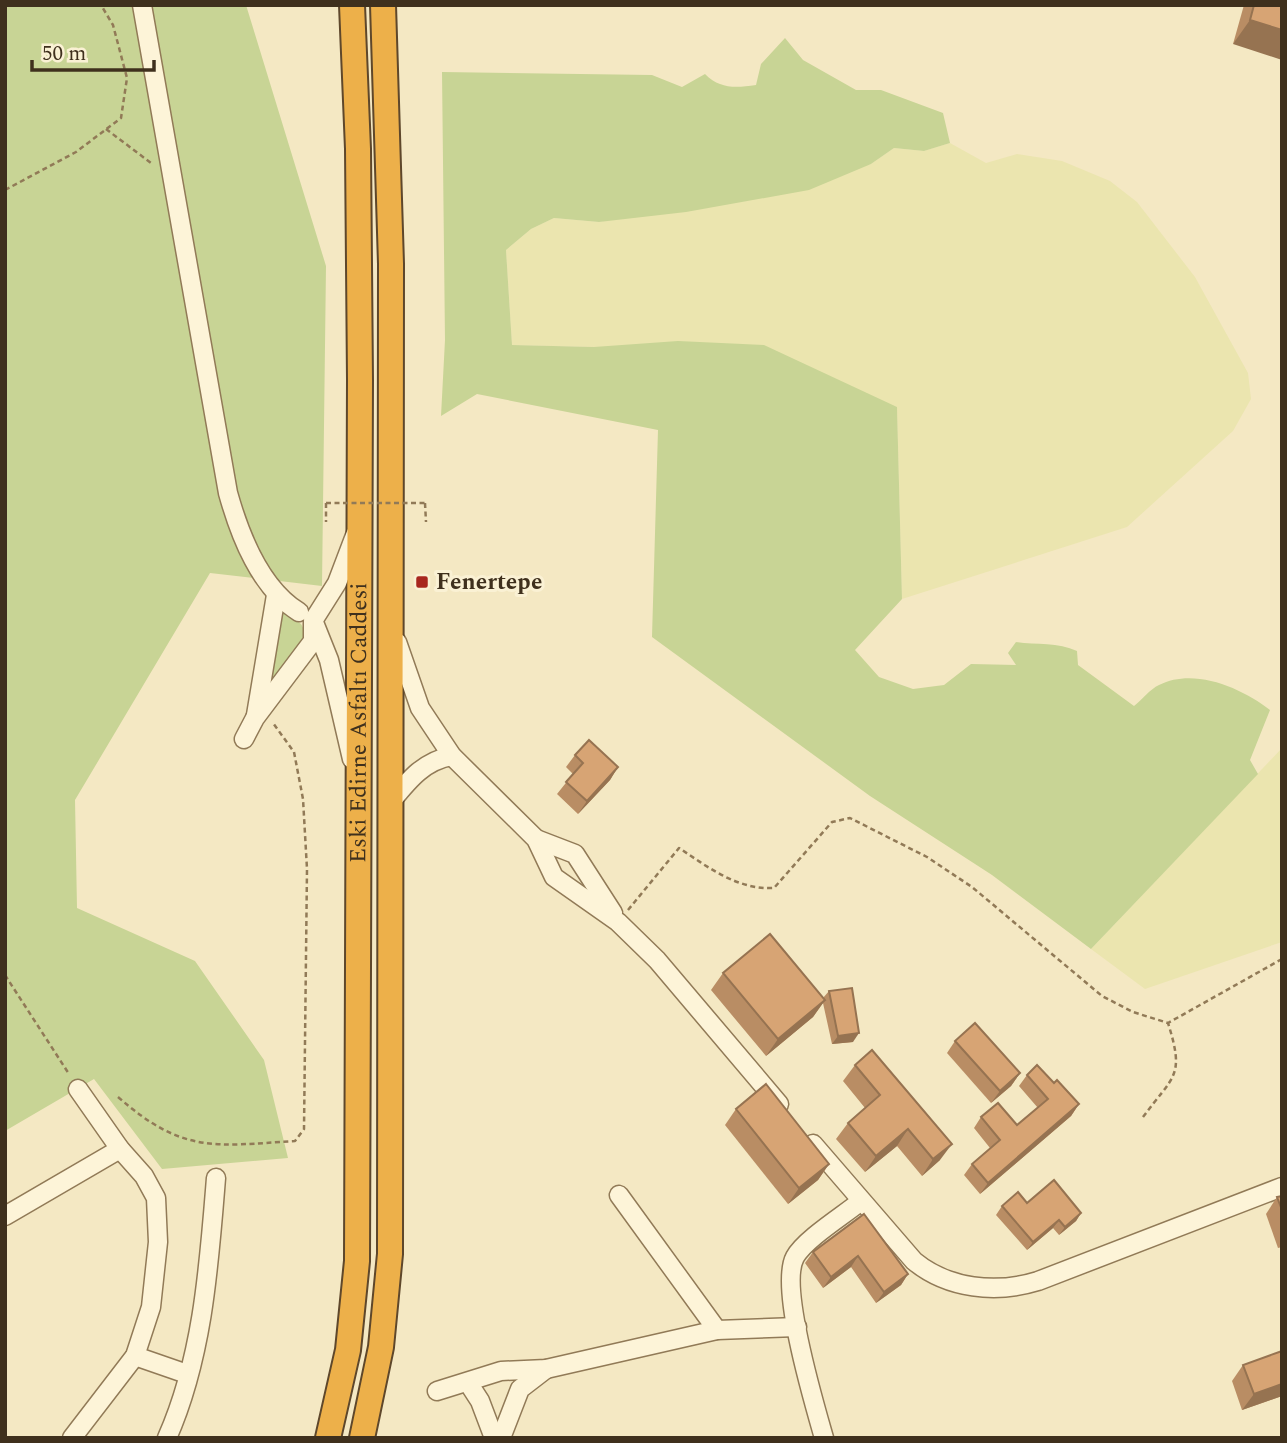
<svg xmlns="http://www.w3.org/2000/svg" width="1287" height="1443" font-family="Spectral,serif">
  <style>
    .farmland { fill: #ebe5af }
    .green { fill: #c8d495 }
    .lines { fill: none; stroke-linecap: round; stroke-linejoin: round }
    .minor-casing { stroke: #917a57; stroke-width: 21 }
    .highway-casing { stroke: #5e472b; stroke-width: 28 }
    .path { stroke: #917a57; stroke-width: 2.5; stroke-dasharray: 5 3.5; stroke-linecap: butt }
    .minor { stroke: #fdf4d8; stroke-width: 18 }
    .highway { stroke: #edb04a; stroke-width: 24 }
    .path-bridge { stroke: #917a57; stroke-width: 2.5; stroke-dasharray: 5 3.5; stroke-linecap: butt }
    .wall { fill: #b98d64 }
    .shaded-wall { fill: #967351 }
    .building { fill: #d7a474; stroke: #967351; stroke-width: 2 }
    .poi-dot { fill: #a8271e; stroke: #faf1d4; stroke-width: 2.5 }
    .labels { text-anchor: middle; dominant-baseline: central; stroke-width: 6; stroke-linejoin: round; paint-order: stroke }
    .poi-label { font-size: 23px; font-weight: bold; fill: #3f301d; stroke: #faf1d4; text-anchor: start }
    .street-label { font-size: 23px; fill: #3f301d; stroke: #faf1d4 }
  </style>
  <rect width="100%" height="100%" fill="#f4e8c3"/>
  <!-- farmland -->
  <g class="farmland">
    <polygon points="950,143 986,163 1017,154 1062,161 1110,181 1137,202 1195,277 1248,373 1251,399 1233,431 1127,527 902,599 897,407 594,347 512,345 506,250 531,229 554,218 599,222 871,164 894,148 924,151"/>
    <polygon points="1282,748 1282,942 1145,989 1091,949"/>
  </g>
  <!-- green -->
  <g class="green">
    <polygon points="5,5 246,5 326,266 322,586 210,573 75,800 77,908 195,961 264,1060 288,1158 162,1169 94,1079 5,1131"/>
    <path d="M785,38L803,60L856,90H881L943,113L950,143L924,151L894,148L871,164L809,190L686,212L599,222L554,218L531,229L506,250L512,345L594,347L678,341L764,345L897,407L902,599L855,650L879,677L913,689L944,685L971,664L1016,665L1008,653L1016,642C1037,645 1058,642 1077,651L1078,665L1134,706C1142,700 1150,689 1159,685C1194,667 1242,688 1270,710L1250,760L1258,774L1091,949L992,875L870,796L652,637L658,430L477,394L441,416L445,340L442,72L652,75L682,87L705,74C720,89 735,88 756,85L761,64Z"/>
    <polygon points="279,607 301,624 308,637 262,705"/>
  </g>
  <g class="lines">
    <defs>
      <g id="minor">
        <path d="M142,5L228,493C240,536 260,588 299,612"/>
        <polyline points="315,625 329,660 352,759"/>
        <polyline points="397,642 420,708 452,756 536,839 554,877 618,922 657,960 779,1104"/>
        <polyline points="256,715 276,595"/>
        <polyline points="244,739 255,718 313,641 313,621 337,583 356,533"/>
        <path d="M390,803C408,781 423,761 452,756"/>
        <polyline points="536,839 575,854 613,913"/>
        <path d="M813,1144L914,1261C948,1289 996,1294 1038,1281L1282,1187"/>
        <polyline points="619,1195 717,1330"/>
        <polyline points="5,1216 120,1149"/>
        <polyline points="135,1356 187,1374"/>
        <polyline points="469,1384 480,1401 494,1438"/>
        <polyline points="437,1391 501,1371 546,1369 717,1330 797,1327"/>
        <polyline points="72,1438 135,1356 151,1307 158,1242 156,1198 144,1176 120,1149 78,1089"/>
        <path d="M167,1438C203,1357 209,1265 216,1178"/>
        <polyline points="501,1438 520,1389 546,1369"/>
        <path d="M824,1438C814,1403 779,1286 795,1257C805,1239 844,1215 861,1201"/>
      </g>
      <g id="highway">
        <path id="s1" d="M328,1438L348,1350L357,1261L360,380L358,149L352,5"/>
        <polyline points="362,1438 381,1347 390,1254 391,264 383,5"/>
      </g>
    </defs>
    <!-- minor casing -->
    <use href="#minor" class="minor-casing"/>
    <!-- highway casing -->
    <use href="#highway" class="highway-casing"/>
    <!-- path -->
    <g class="path">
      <polyline points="106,129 151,163"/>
      <polyline points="5,190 76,152 121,118 127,78 113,25 101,5"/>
      <polyline points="326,503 326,522"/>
      <polyline points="425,503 426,522"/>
      <path d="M628,910L679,848C708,867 737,890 774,888L832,822L850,818L927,857L972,887L1102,996L1133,1012L1168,1023L1282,959"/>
      <polyline points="5,975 69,1074"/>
      <path d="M118,1097C183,1154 214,1146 295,1141L304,1129L307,869L303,799L294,752L273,723"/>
      <path d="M1143,1117C1174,1075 1185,1077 1168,1023"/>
    </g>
    <!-- minor -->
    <use href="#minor" class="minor"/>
    <!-- highway -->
    <use href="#highway" class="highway"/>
    <!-- path-bridge -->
    <polyline class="path-bridge" points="326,503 425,503"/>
  </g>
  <!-- wall -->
  <g class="wall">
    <polygon points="1244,5 1282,5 1233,44"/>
    <polygon points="575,755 618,767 610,780 578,814 557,794 573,774 566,767"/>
    <polygon points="723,973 823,998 829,991 853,1042 832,1044 823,1003 813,1017 766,1056 711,990"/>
    <polygon points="955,1041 1020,1073 1011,1086 991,1103 947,1053"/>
    <polygon points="855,1065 940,1160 922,1176 897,1146 865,1172 836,1139 848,1123 865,1108 843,1081"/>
    <polygon points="1027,1075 1054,1083 1079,1104 1071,1116 980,1194 964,1175 972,1164 990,1148 974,1128 981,1117 1017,1125 1038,1108 1019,1086"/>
    <polygon points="736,1109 829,1164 818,1180 788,1204 725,1125"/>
    <polygon points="1282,1196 1282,1247 1278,1248 1266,1214 1277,1197"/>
    <polygon points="1027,1203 1081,1213 1076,1221 1059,1235 1053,1228 1027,1250 996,1215 1002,1206"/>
    <polygon points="864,1214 908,1274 901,1285 876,1303 851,1267 823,1288 805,1263 813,1252"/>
    <polygon points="1282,1351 1282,1396 1242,1410 1232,1381 1243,1365"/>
  </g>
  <!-- shaded-wall -->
  <g class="shaded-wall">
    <polygon points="1250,20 1282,30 1282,60 1233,44"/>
    <polygon points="618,767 610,780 578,814 587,801"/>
    <polygon points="825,1000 813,1017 766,1056 778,1039"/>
    <polygon points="859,1033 853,1042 832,1044 838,1036"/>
    <polygon points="1020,1073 1011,1086 991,1103 1000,1091"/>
    <polygon points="1079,1104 1071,1116 980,1194 988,1183"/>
    <polygon points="908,1129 897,1146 865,1172 876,1156"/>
    <polygon points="952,1144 940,1160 922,1176 933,1159"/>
    <polygon points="829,1164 818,1180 788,1204 799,1188"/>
    <polygon points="1081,1213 1076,1221 1059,1235 1065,1227"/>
    <polygon points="1059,1220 1053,1228 1027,1250 1033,1242"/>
    <polygon points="858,1256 851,1267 823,1288 831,1277"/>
    <polygon points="908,1274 901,1285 876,1303 884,1292"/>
    <polygon points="1282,1384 1282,1396 1242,1410 1254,1394"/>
  </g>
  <!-- building -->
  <g class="building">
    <polygon points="1254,5 1282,5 1282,30 1250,20"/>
    <polygon points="589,740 618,767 587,801 566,782 583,763 575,755"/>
    <polygon points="770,934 825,1000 778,1039 723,973"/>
    <polygon points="852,988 859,1033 838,1036 829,991"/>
    <polygon points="975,1023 1020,1073 1000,1091 955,1041"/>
    <polygon points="872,1050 952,1144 933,1159 908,1129 876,1156 848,1123 880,1095 855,1065"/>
    <polygon points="1037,1065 1054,1083 1057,1080 1079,1104 988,1183 972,1164 1000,1140 981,1117 998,1103 1017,1125 1048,1099 1027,1075"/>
    <polygon points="766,1084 829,1164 799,1188 736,1109"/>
    <polygon points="1054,1180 1081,1213 1065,1227 1059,1220 1033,1242 1002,1206 1018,1192 1027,1203"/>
    <polygon points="1282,1196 1282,1210 1277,1197"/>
    <polygon points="864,1214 908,1274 884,1292 858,1256 831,1277 813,1252"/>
    <polygon points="1282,1351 1282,1384 1254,1394 1243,1365"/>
  </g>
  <!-- markers -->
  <rect class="poi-dot" x="415" y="575" width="14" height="14" rx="3.5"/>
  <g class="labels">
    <!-- poi labels -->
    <g class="poi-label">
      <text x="436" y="582">Fenertepe</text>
    </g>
    <!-- street labels -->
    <g class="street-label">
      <text stroke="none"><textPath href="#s1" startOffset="718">Eski Edirne Asfaltı Caddesi</textPath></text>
    </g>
  </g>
  <!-- border -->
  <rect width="1287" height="1443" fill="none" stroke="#3f301d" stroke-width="14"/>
  <!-- scale -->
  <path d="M32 60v10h122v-10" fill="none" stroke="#3f301d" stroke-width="3.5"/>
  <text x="42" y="60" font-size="21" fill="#3f301d" stroke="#faf1d4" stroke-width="5" paint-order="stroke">50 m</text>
</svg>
